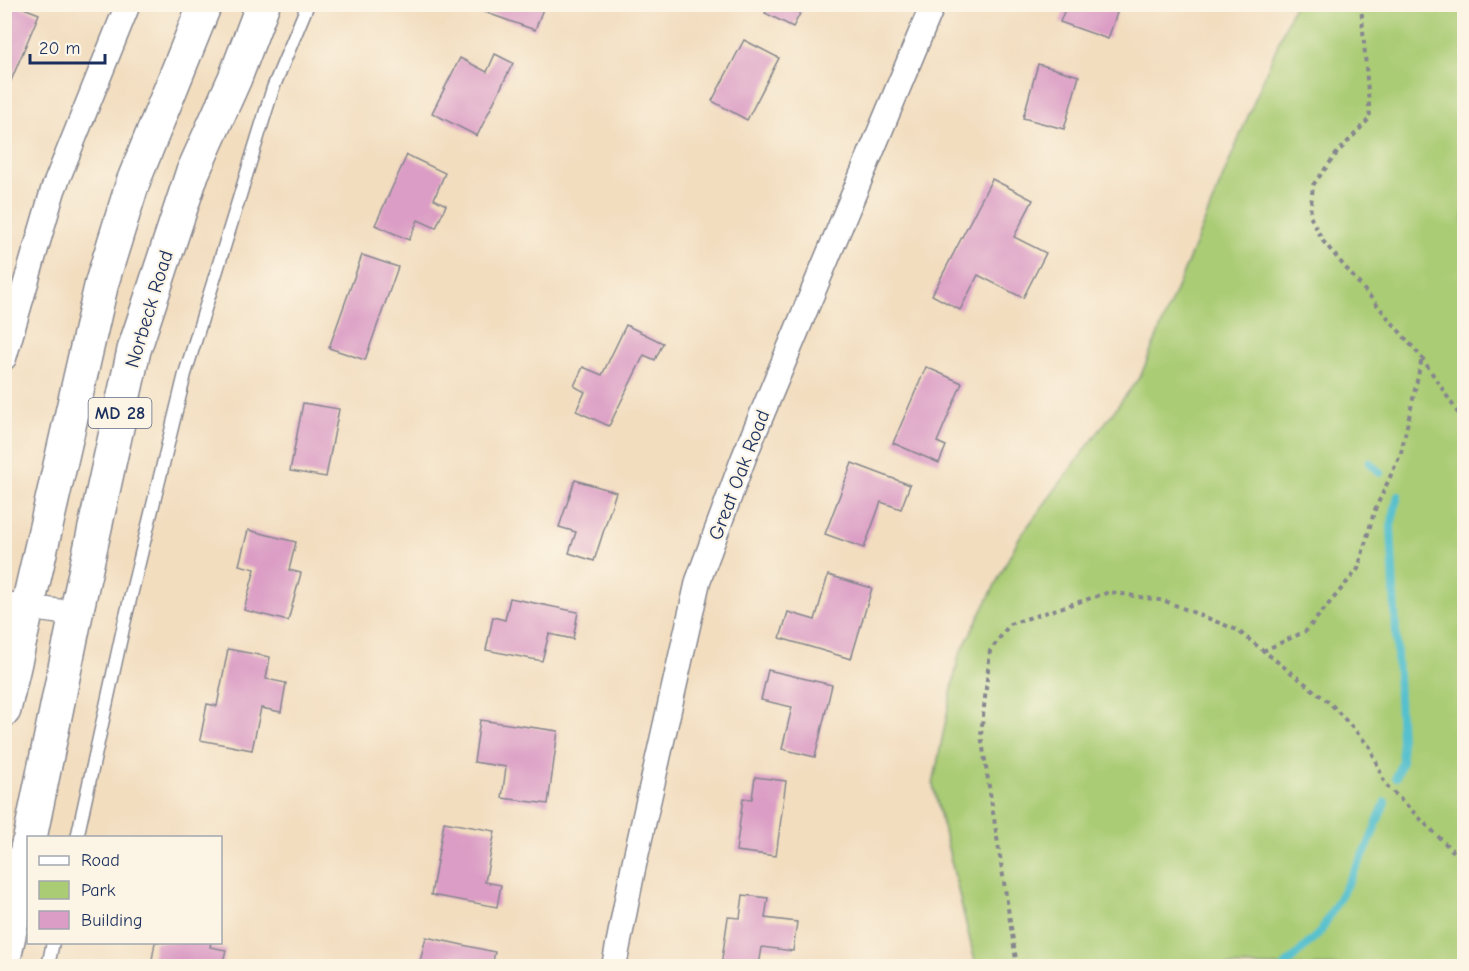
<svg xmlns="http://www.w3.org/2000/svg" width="1469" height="971" font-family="'Comic Neue',sans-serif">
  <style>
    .green { fill: #aacc74; stroke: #627e69; stroke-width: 1.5 }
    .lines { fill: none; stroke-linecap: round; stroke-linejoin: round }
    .stream { stroke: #54c0ce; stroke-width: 8 }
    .building { fill: #db9dc5 }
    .service-casing { stroke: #86868e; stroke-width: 15 }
    .minor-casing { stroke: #86868e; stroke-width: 27 }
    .primary-casing { stroke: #86868e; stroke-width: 36 }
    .path { stroke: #86868e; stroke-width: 4; stroke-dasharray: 4.5 4.5; stroke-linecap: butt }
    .service { stroke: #fff; stroke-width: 12 }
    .minor { stroke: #fff; stroke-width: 24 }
    .primary { stroke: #fff; stroke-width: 33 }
    .labels { text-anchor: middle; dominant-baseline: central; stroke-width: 4.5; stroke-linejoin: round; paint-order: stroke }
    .shield { fill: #fcf5e5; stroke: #5e6a86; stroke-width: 1.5 }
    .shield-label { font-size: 18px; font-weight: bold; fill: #1b2f5e }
    .street-label { font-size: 20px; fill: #1b2f5e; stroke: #fcf5e5 }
  </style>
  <rect width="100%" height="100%" fill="#fcf5e5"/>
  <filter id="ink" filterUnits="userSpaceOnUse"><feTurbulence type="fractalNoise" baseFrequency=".0167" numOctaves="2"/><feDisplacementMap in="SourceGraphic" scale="12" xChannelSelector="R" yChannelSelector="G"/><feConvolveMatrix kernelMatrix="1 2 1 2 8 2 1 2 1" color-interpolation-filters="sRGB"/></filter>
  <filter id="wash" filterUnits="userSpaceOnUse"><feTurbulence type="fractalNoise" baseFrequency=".008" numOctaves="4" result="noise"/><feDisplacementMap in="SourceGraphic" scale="24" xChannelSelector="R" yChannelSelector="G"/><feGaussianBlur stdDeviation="1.35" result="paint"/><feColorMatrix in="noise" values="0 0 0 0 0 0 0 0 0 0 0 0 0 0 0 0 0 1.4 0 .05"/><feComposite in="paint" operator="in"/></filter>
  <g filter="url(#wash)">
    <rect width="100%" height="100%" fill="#f2ddbf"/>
    <!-- green -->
    <polygon class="green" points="1294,5 1464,5 1464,966 976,966 933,785 958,658 1019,538 1141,375"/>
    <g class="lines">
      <!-- stream -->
      <g class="stream">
        <polyline points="1369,462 1380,473"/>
        <polyline points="1396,777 1402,761 1391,526 1398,495"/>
        <polyline points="1285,966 1321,931 1367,848 1385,802"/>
      </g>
    </g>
    <g id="blocks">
      <!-- building -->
      <g class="building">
        <polygon points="474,4 541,4 544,6 535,30 473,8"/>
        <polygon points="769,4 805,4 793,27 765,13"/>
        <polygon points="1067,4 1085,10 1087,4 1120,4 1108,39 1060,22"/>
        <polygon points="5,5 16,5 39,14 5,95"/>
        <polygon points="744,40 779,58 747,120 712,101"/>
        <polygon points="495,54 513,63 477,136 432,113 460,58 487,72"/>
        <polygon points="1038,64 1079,76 1064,129 1023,118"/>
        <polygon points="407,155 445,173 434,199 446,205 436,228 418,220 409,240 375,225"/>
        <polygon points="992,179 1033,200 1014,237 1046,253 1023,298 978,275 960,310 932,295"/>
        <polygon points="362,255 398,267 365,360 329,348"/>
        <polygon points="626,325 663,343 655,360 644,355 609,426 576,411 585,392 574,386 583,367 602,375"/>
        <polygon points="926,367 962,383 937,442 946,446 939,463 893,443"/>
        <polygon points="303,403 339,409 326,477 290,471"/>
        <polygon points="852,463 910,485 901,509 881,502 864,548 825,534"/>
        <polygon points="575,480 616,492 594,561 569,553 576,532 559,527"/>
        <polygon points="248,530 296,542 289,570 301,573 288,621 244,610 255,569 239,565"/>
        <polygon points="828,575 872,588 851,659 780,638 788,612 815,620"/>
        <polygon points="510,598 578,612 573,639 549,634 542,661 486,650 493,617 505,620"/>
        <polygon points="228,649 270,657 266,679 286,683 281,712 261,708 252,750 200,740 207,704 217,706"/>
        <polygon points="768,670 832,685 815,757 782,749 792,707 761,700"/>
        <polygon points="480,720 558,731 548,804 502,798 506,767 474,762"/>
        <polygon points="755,777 786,781 776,856 736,851 743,798 752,799"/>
        <polygon points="444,822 495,831 485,882 501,885 497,907 431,895"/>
        <polygon points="743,895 768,898 765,918 797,922 793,951 762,947 759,966 721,966 728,917 740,918"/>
        <polygon points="426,937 495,952 492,966 419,966"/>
        <polygon points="155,942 211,942 210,947 226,950 222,966 151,966"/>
      </g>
    </g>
  </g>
  <g filter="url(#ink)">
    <use href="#blocks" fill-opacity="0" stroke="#86868e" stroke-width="1.5"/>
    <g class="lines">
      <defs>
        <g id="service">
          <polyline points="77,838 124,624 185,374 273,88 308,4"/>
          <polyline points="48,966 53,942"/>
        </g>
        <g id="minor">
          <polyline points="4,358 53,190 128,4"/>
          <polyline points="4,604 76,614"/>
          <polyline points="614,966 633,869 698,581 744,457 933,4"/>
        </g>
        <g id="primary">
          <polyline points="4,710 102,282 133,182 205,4"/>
          <polyline points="30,838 76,614 134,350 192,174 235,78 263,4"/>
          <polyline points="4,959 28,844"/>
        </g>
      </defs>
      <!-- service casing -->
      <use href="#service" class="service-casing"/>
      <!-- minor casing -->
      <use href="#minor" class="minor-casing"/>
      <!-- primary casing -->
      <use href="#primary" class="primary-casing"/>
      <!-- path -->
      <g class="path">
        <polyline points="1361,4 1370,118 1337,153 1313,185 1310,216 1323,241 1422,358 1464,422"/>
        <polyline points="1263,651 1306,631 1358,569 1374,512 1401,453 1422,358"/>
        <polyline points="1017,966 981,735 990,651 1010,624 1110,592 1165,601 1237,630 1331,704 1370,747 1385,784 1464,862"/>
      </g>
      <!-- service -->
      <use href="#service" class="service"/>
      <!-- minor -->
      <use href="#minor" class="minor"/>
      <!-- primary -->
      <use href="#primary" class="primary"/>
    </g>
  </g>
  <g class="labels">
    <!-- shield labels -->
    <rect class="shield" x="88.5" y="398" width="63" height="30" rx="4.5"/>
    <g class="shield-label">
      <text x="120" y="413">MD 28</text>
    </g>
    <!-- street labels -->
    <g class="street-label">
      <text transform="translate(149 309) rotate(-73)">Norbeck Road</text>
      <text transform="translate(739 475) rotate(-69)">Great Oak Road</text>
    </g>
  </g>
  <!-- margin -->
  <rect width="1469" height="971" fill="none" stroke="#fcf5e5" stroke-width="24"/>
  <!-- legend -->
  <rect x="27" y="836" width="195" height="108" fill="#fcf5e5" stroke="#a2a6af" stroke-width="1.5"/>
  <rect x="39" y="856" width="30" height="9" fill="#ffffff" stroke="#a2a6af" stroke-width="1.5"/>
  <text x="81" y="866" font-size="18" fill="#1b2f5e">Road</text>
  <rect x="39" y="881" width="30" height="18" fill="#aacc74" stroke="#a2a6af" stroke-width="1.5"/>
  <text x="81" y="896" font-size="18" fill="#1b2f5e">Park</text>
  <rect x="39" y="911" width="30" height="18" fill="#db9dc5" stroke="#a2a6af" stroke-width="1.5"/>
  <text x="81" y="926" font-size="18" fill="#1b2f5e">Building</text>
  <!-- scale -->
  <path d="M30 54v9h75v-9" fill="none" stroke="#1b2f5e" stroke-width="3"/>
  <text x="39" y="54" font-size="18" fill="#1b2f5e" stroke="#fcf5e5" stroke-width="4.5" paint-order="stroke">20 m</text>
</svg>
